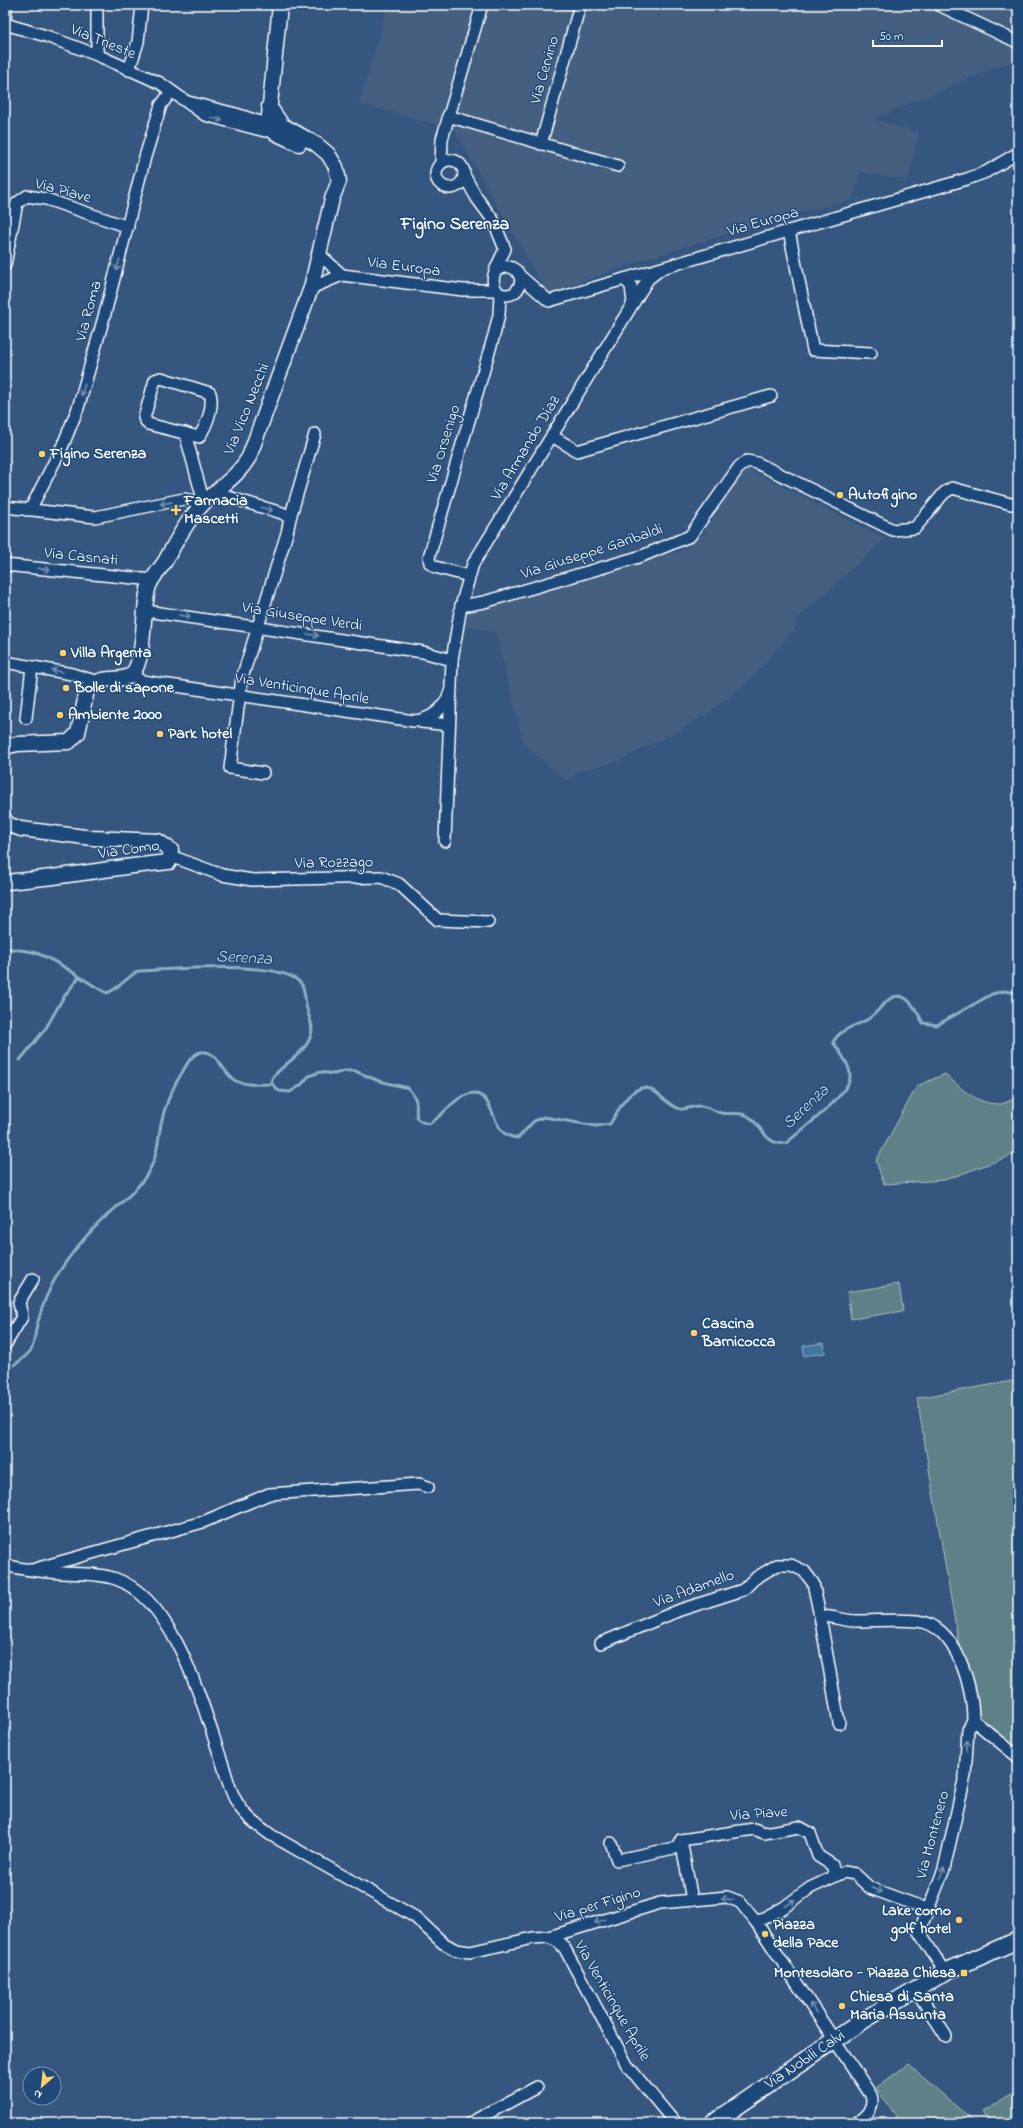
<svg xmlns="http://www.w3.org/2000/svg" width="1023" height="2128" font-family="'Indie Flower',sans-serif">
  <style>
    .built { fill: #445f81 }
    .green { fill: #5d8186; stroke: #aec0c2 }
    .water { fill: #41789d; stroke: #8daec4 }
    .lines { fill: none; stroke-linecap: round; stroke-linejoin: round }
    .stream { stroke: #8daec4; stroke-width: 3 }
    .minor-casing { stroke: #fff; stroke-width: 14 }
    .tertiary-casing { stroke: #fff; stroke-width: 17 }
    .secondary-casing { stroke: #fff; stroke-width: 19 }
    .minor { stroke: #1f4a7a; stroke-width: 11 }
    .tertiary { stroke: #1f4a7a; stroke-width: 14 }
    .secondary { stroke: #1f4a7a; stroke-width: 16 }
    .oneway { stroke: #7992af }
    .poi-dot { fill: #ffd166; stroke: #1f4a7a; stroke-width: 1.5 }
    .labels { text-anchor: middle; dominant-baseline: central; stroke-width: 3; stroke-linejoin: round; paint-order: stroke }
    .street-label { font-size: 16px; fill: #fff; stroke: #1f4a7a }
    .poi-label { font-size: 16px; font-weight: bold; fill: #fff; stroke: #1f4a7a; text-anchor: start }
    .water-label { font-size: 17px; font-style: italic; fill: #d0dde6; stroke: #1f4a7a }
    .quarter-label { font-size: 18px; font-weight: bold; fill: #fff; stroke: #1f4a7a }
  </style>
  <rect width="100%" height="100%" fill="#35567e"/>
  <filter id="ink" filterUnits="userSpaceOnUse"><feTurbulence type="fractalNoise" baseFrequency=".025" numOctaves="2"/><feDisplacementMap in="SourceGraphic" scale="8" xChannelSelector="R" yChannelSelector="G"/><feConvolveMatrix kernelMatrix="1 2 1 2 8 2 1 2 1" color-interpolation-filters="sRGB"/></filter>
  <g filter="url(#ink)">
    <!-- built -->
    <g class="built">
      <polygon points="388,5 444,5 485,17 487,5 1018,5 1018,58 874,119 919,133 908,180 860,172 853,200 798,213 639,261 547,294 454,129 359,104"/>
      <polygon points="748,469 885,539 799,617 794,630 748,682 708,713 673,734 614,763 580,770 566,781 524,744 495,632 465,626 469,606 682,551 704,533 739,478"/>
    </g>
    <!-- green -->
    <g class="green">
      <path d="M945,1074C961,1088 977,1105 1001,1104C1006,1103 1013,1099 1018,1097V1153L945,1180L884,1184L876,1161L917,1086Z"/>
      <polygon points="899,1284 903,1311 851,1319 847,1292"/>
      <polygon points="1018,1380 1018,1755 973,1716 961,1658 917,1398"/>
      <polygon points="908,2064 975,2123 901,2123 876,2088"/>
      <polygon points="1018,2090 1018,2123 989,2123 982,2112"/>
    </g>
    <!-- water -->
    <polygon class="water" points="824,1343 825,1353 804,1356 803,1346"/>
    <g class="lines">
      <!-- stream -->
      <g class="stream">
        <path d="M5,948C15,950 27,950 36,953C62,962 83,981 107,993C119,989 126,978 138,971C168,970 285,958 302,985C305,991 305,1002 307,1009C309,1018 314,1026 311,1035C306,1053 284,1063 272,1078V1084L279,1091L290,1092L301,1085L309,1076L320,1072L334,1074L345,1071H355L379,1081L408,1088C411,1092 416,1097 416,1102C418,1115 411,1120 429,1124C445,1115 455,1094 475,1093C478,1095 483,1096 485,1099C497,1114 494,1136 518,1138L534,1121L544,1117L596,1126L610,1124C618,1111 625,1094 641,1088C653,1084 668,1107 680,1109C686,1110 692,1106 698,1106C706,1105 714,1111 721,1113C731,1115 740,1111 748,1116C762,1125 765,1146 786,1143C800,1131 849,1095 850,1077C851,1065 839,1052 833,1042C841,1028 855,1027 868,1019C875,1015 880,1007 886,1002C904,985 916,1009 923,1023L937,1025L992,994L1004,991L1018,993"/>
        <polyline points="20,1060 46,1028 63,998 79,977"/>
        <path d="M14,1365C21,1360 28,1356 32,1348C35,1341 35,1330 38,1322C42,1305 50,1287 59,1272C70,1255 83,1239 97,1225C119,1203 145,1188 155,1157C158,1146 159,1135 161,1124C165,1104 172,1088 183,1071C186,1065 191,1056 198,1053C216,1045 223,1075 236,1081C247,1086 260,1084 272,1084"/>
      </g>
      <defs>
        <g id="minor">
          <polyline points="939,5 1015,41"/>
          <polyline points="5,24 46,36 97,55 160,83 205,115 265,131 271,130 273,122"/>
          <polyline points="5,24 6,5"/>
          <polyline points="97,55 97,5"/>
          <polyline points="129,70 138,42 142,5"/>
          <polyline points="188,102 236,114 275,127"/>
          <polyline points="448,116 618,166"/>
          <polyline points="541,144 580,5"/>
          <circle cx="450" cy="174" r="14"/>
          <polyline points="441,163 442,139 482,5"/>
          <path d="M464,175L476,197L493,220L505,249C499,263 485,282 500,294C511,297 518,293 521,281C519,268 508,263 497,270"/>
          <polyline points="789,231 813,350 871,353"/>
          <polyline points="319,254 342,275"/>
          <polyline points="5,265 17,203 27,196 46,199 128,227"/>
          <polyline points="520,276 549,301 967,179 986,172 1018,153"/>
          <polyline points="624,279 631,286 633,303"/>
          <polyline points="311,288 342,275 463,290 496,290"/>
          <path d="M161,378L210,393C214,406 207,425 199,437L148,424L144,418L155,380Z"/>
          <polyline points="552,436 577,451 771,396"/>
          <polyline points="219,490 228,497 282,513 290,518"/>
          <polyline points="5,507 95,517 184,499 204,503 185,433"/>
          <polyline points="27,510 32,506 63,445 78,408 106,310 145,157 161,105 171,92"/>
          <polyline points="5,565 153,580"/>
          <polyline points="469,576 435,567 430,563 429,557 494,335 499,315 500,294"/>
          <polyline points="461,606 484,602 642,556 690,536 739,467 747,461 757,463 893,530 915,528 944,493 952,488 1011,504 1018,504"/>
          <polyline points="146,611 423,652 452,660"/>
          <polyline points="5,662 72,674 95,681"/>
          <path d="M131,675L142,681L414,721C431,719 443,711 449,694"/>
          <polyline points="26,718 32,667"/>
          <polyline points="421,722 449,725"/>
          <polyline points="263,773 230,768 242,678 287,533 290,518 315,434"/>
          <polyline points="445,841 452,660 461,606 473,564 648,279 661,269"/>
          <polyline points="170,859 176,858 222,875 252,880 381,877 399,884 438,920 488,922"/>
          <polyline points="5,1345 22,1317 19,1302 33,1279"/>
          <path d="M5,1565C23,1570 43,1572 62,1573C80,1574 99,1573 116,1579C176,1600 203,1708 222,1762C226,1774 229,1788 235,1799C243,1815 257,1825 271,1835L415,1917L443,1943L456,1950L470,1952L533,1938L549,1937L660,1903L727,1897L740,1902L756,1922L871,2095C875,2109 867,2114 857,2123"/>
          <polyline points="35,1569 203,1522 269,1494 419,1484 428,1487"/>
          <polyline points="820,1616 839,1723"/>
          <path d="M601,1643L680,1610L743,1590L754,1579L777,1565H791L804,1571L813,1583L820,1616C833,1616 844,1621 857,1621C877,1621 898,1619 918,1621C957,1626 973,1688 973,1720L1018,1757"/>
          <polyline points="681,1840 692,1900"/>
          <polyline points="611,1843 617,1860 679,1847 681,1840 754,1829 764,1833 799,1827 810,1833 818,1856 832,1865 835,1876"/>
          <polyline points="756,1922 783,1908 810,1888 844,1872 855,1874 870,1888 927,1909"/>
          <polyline points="549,1937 559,1942 565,1949 627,2065 675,2123"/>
          <polyline points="945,1972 919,1932 944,1869 965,1776 968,1730 973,1720"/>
          <polyline points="916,1990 946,2036"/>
          <polyline points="470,2123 537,2087"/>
        </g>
        <g id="tertiary">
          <polyline points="280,5 268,125 275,133 299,144"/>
          <path d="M5,747L17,744L69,742L78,733L87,690C102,671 123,685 133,673C146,656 142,606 149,586C152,578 159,570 164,563C175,544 185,523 200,507C216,489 237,478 249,457L311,288L332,199L339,181L336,167L328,154L316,144L282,125L269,106"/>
          <path d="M5,820L7,824L21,829L93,838L158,841L171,850L169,862C114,867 60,878 5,882"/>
        </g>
        <polyline id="secondary" points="713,2123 862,2021 945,1972 1018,1940"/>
      </defs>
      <!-- minor casing -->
      <use href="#minor" class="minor-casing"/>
      <!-- tertiary casing -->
      <use href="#tertiary" class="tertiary-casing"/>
      <!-- secondary casing -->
      <use href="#secondary" class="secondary-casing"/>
      <!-- minor -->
      <use href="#minor" class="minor"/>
      <!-- tertiary -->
      <use href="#tertiary" class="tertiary"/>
      <!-- secondary -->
      <use href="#secondary" class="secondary"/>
    </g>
    <!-- one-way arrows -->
    <defs><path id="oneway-shaft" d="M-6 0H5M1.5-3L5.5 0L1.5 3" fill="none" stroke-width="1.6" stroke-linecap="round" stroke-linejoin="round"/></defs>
    <g class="oneway">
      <use href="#oneway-shaft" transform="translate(217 119) rotate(15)"/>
      <use href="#oneway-shaft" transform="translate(118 265) rotate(105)"/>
      <use href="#oneway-shaft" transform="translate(83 390) rotate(106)"/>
      <use href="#oneway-shaft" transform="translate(166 503) rotate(169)"/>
      <use href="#oneway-shaft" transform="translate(267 509) rotate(17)"/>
      <use href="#oneway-shaft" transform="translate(44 569) rotate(6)"/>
      <use href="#oneway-shaft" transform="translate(185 616) rotate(8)"/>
      <use href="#oneway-shaft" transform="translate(313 635) rotate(9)"/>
      <use href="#oneway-shaft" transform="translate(57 671) rotate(-170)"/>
      <use href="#oneway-shaft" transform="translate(967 1746) rotate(-86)"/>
      <use href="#oneway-shaft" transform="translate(942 1873) rotate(-69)"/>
      <use href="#oneway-shaft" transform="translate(877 1890) rotate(20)"/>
      <use href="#oneway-shaft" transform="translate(727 1899) rotate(-172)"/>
      <use href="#oneway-shaft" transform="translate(790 1903) rotate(-37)"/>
      <use href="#oneway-shaft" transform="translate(600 1921) rotate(163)"/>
      <use href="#oneway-shaft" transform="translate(813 2008) rotate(-124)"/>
    </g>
  </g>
  <!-- markers -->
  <g class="poi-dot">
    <circle cx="42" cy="454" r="4"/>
    <circle cx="840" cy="495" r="4"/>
    <path d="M174 504h4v4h4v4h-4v4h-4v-4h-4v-4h4z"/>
    <circle cx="63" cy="653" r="4"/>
    <circle cx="66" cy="688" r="4"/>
    <circle cx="60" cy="715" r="4"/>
    <circle cx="160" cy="734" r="4"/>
    <circle cx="694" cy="1333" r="4"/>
    <circle cx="959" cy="1920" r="4"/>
    <circle cx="765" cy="1934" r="4"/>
    <rect x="960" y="1969" width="8" height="8" rx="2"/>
    <circle cx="842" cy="2006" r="4"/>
  </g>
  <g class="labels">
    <!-- street labels -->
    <g class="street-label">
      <text transform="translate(103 42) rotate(22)">Via Trieste</text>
      <text transform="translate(545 70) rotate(-74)">Via Cervino</text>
      <text transform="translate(63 191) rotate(15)">Via Piave</text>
      <text transform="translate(763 222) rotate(-16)">Via Europa</text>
      <text transform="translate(404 267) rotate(7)">Via Europa</text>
      <text transform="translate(89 311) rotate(-75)">Via Roma</text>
      <text transform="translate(247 409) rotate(-68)">Via Vico Necchi</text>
      <text transform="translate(444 444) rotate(-73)">Via Orsenigo</text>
      <text transform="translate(526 448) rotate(-59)">Via Armando Diaz</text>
      <text transform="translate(592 552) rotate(-18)">Via Giuseppe Garibaldi</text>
      <text transform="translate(81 557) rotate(6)">Via Casnati</text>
      <text transform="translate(302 617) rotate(9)">Via Giuseppe Verdi</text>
      <text transform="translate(302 689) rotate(9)">Via Venticinque Aprile</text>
      <text transform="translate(129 850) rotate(-8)">Via Como</text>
      <text transform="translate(334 863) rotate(-1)">Via Rozzago</text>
      <text transform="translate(694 1589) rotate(-20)">Via Adamello</text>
      <text transform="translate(759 1814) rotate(-4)">Via Piave</text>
      <text transform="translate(933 1835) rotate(-75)">Via Montenero</text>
      <text transform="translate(598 1905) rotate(-17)">Via per Figino</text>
      <text transform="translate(612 2001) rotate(60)">Via Venticinque Aprile</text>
      <text transform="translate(805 2060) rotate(-34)">Via Nobili Calvi</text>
    </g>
    <!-- poi labels -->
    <g class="poi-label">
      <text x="50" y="454">Figino Serenza</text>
      <text x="848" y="495">Autofigino</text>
      <text x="184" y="501">Farmacia<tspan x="184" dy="18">Mascetti</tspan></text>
      <text x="71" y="653">Villa Argenta</text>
      <text x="74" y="688">Bolle di sapone</text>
      <text x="68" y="715">Ambiente 2000</text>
      <text x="168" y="734">Park hotel</text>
      <text x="702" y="1324">Cascina<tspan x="702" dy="18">Barnicocca</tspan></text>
      <text x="951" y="1911" text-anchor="end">Lake como<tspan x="951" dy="18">golf hotel</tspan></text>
      <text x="773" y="1925">Piazza<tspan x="773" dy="18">della Pace</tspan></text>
      <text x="956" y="1973" text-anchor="end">Montesolaro - Piazza Chiesa</text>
      <text x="850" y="1997">Chiesa di Santa<tspan x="850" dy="18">Maria Assunta</tspan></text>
    </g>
    <!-- water labels -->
    <g class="water-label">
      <text transform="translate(244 958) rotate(3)">Serenza</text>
      <text transform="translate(806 1107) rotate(-43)">Serenza</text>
    </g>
    <!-- quarter labels -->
    <g class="quarter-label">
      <text x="455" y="225">Figino Serenza</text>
    </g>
  </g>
  <!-- margin -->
  <rect width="1023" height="2128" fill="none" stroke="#1f4a7a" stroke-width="20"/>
  <rect x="10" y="10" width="1003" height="2108" fill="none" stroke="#fff" stroke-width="1.5" filter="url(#ink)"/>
  <!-- north arrow -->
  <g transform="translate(42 2086) rotate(208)"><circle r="19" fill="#1f4a7a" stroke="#7992af"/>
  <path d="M0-3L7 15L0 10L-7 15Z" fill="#ffd166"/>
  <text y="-6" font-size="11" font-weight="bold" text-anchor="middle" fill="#ffffff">N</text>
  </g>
  <!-- scale -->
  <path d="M873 40v6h69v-6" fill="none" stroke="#ffffff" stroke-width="2"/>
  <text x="879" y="40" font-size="12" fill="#ffffff" stroke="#1f4a7a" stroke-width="3" paint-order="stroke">50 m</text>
</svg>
